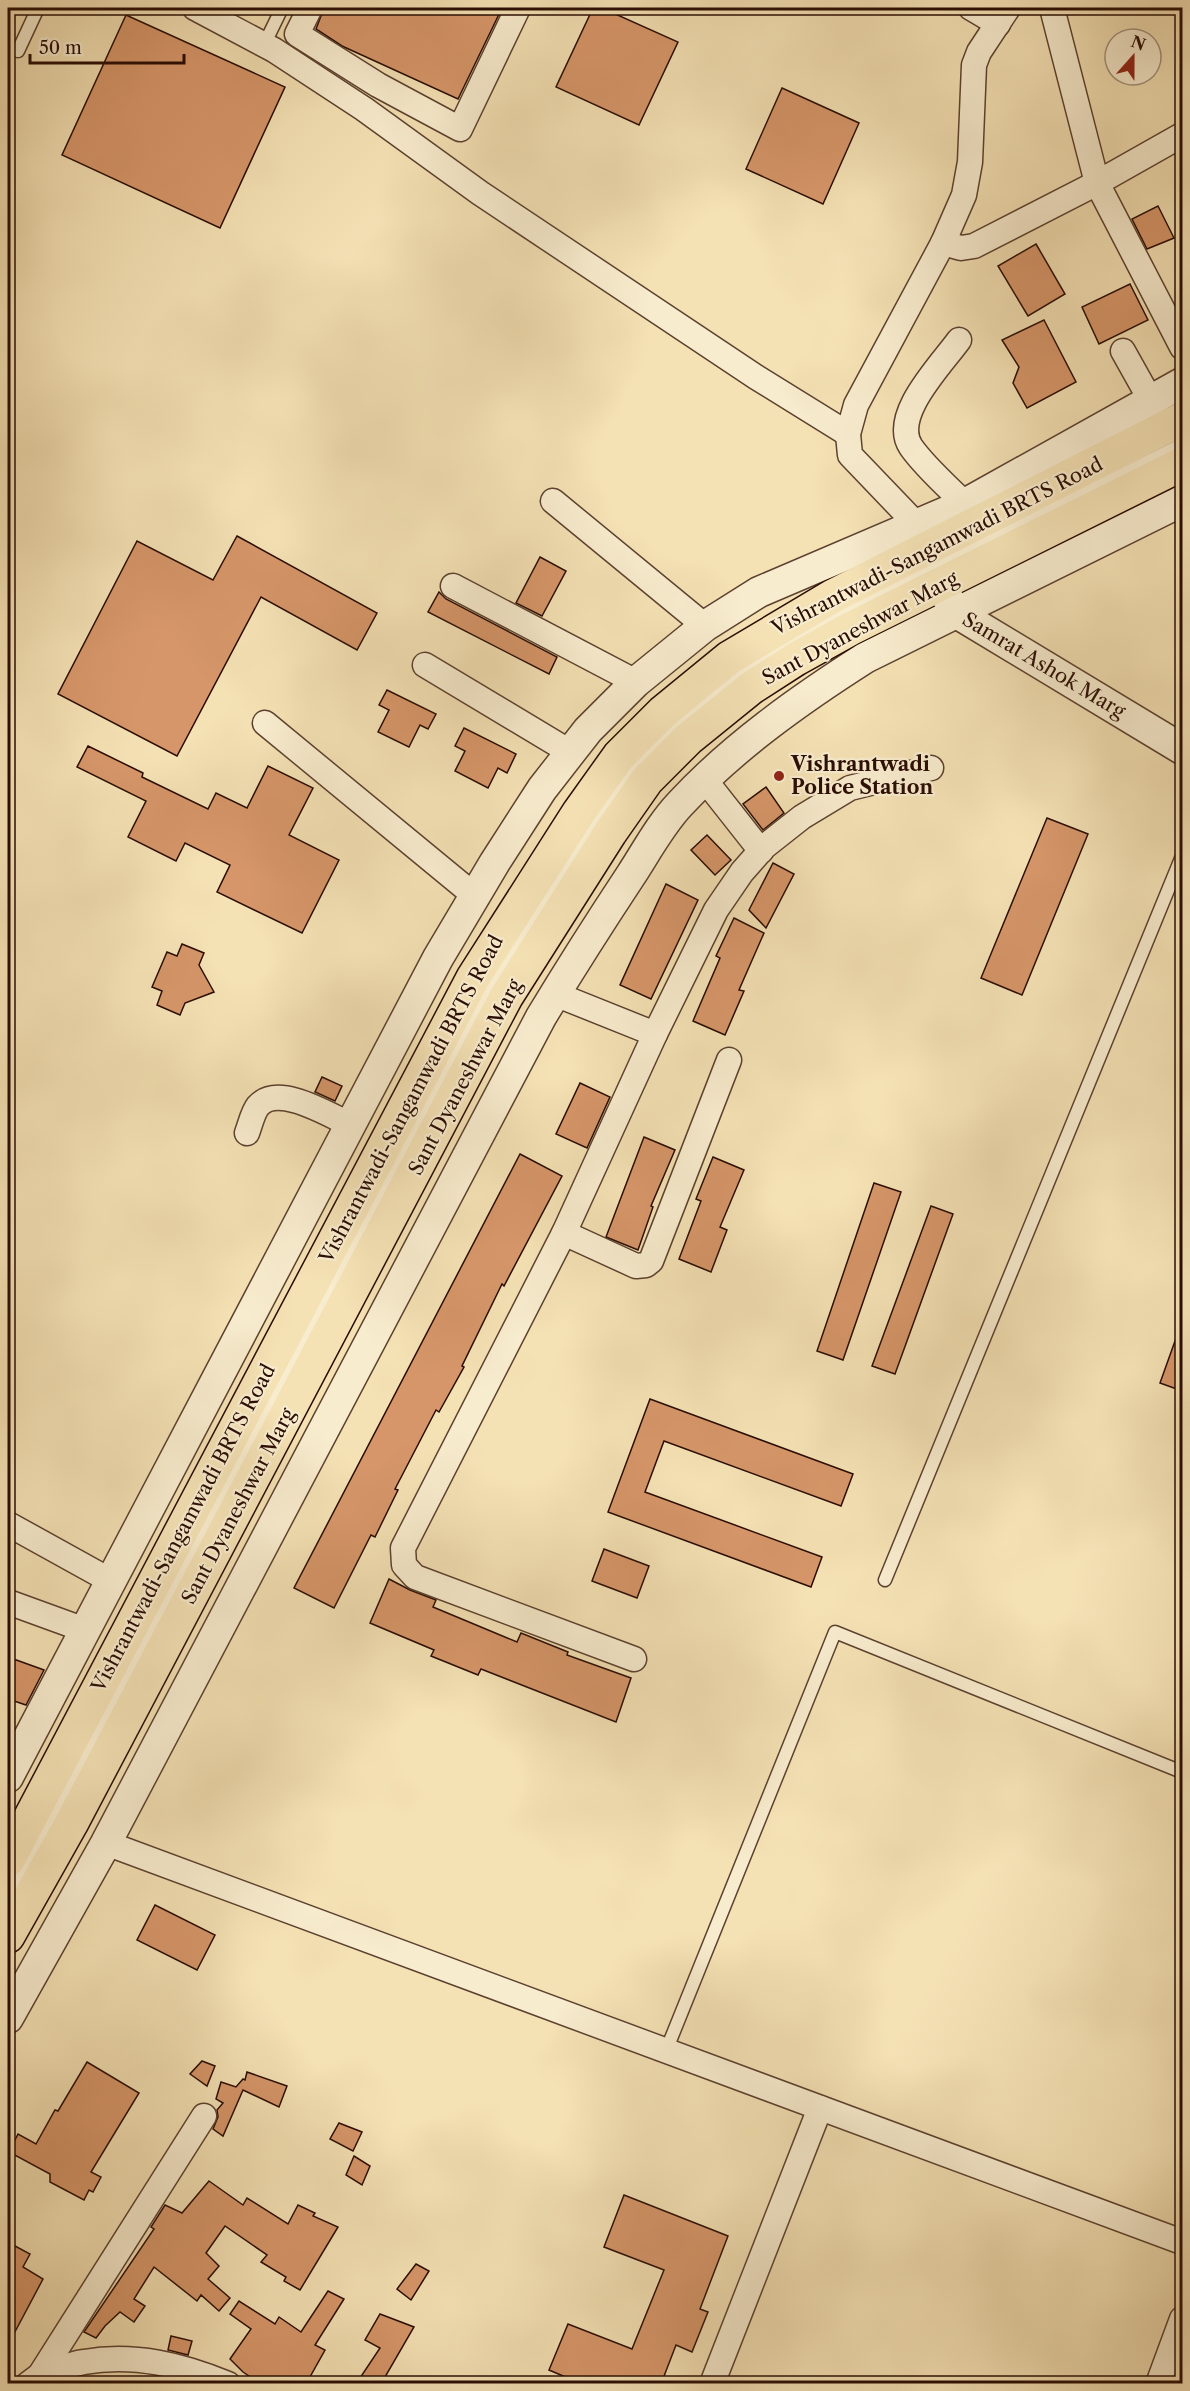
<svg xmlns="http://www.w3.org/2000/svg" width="1190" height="2391" font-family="'Libre Caslon Text',serif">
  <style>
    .building { fill: #d69669; stroke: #290c03; stroke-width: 1.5 }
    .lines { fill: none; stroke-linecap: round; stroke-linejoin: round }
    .service-casing { stroke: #5c412f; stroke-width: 15 }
    .minor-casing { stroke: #5c412f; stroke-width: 27 }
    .tertiary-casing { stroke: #5c412f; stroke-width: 33 }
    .primary-casing { stroke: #290c03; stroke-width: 36 }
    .service { stroke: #f8ecce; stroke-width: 12 }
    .minor { stroke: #f8ecce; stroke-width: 24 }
    .tertiary { stroke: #f8ecce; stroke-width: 30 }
    .primary { stroke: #f4e1b4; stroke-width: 33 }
    .poi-dot { fill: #8f2418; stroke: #f8ecce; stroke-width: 2 }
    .labels { text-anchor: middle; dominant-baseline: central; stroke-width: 4.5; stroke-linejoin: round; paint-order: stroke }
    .street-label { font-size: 20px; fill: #290c03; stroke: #f8ecce }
    .poi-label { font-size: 20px; font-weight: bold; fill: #290c03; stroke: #f8ecce; text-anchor: start }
  </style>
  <rect width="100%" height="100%" fill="#f4e1b4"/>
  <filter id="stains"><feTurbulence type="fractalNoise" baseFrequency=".00333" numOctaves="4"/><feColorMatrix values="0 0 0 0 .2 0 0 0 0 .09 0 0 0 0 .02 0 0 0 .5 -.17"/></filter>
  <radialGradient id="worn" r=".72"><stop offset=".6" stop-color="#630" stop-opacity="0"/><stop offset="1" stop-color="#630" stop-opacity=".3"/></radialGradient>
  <!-- building -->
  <g class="building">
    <polygon points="324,8 502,8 458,99 342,46 316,29"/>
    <polygon points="593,8 602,8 678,42 639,125 556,87"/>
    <polygon points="126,15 285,87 220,228 62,155"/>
    <polygon points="782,88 859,123 823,204 746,169"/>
    <polygon points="1158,206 1174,238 1147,249 1132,219"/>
    <polygon points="1036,244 1065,294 1028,316 998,266"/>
    <polygon points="1130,284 1148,320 1099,344 1082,307"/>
    <polygon points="1044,320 1076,382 1027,408 1013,383 1019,367 1002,340"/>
    <polygon points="237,536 377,613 357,650 261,597 177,756 58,694 137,541 213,580"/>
    <polygon points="540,557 566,571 542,616 516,603"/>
    <polygon points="439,592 446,599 557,657 549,674 428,612"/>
    <polygon points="387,690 436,714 428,729 420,725 409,747 378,732 389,710 379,705"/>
    <polygon points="464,728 516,754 507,773 498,768 488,788 455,771 465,751 455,746"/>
    <polygon points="88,746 143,773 142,777 208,809 216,793 247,808 268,766 313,788 289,835 339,860 302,933 217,892 230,865 185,843 176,861 128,837 146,801 77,767"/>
    <polygon points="766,787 784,813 763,830 743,804"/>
    <polygon points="1047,818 1088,834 1022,995 981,978"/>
    <polygon points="707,835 731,860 715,875 691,850"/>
    <polygon points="773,863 794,874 766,928 749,910"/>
    <polygon points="666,884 698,900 651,999 620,985"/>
    <polygon points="734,918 764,933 739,990 744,991 725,1035 693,1021 720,958 716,956"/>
    <polygon points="182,944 204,953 199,965 214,992 185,1003 180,1015 157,1005 162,991 152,987 167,952 177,956"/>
    <polygon points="322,1077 342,1086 335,1101 315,1092"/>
    <polygon points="580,1083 610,1097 587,1148 556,1134"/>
    <polygon points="644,1137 675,1150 651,1206 653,1207 638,1250 606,1237"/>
    <polygon points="520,1154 562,1176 504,1286 502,1284 462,1366 464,1367 439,1412 436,1410 395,1489 398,1490 375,1537 371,1535 334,1608 294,1588"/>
    <polygon points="713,1157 744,1170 720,1227 727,1230 711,1272 679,1259 701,1201 696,1199"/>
    <polygon points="874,1183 901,1192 843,1360 817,1351"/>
    <polygon points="931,1206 953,1214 895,1374 872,1366"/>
    <polygon points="1180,1327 1182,1327 1182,1391 1160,1383"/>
    <polygon points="650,1399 853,1474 841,1506 664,1441 645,1492 822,1557 811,1587 608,1512"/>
    <polygon points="604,1549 649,1566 637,1598 592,1581"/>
    <polygon points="389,1579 410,1590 436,1600 433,1607 517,1642 521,1633 568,1652 567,1655 631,1678 616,1722 481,1669 478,1675 431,1656 434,1650 370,1623"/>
    <polygon points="8,1657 44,1670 26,1705 8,1699"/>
    <polygon points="155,1905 215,1935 197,1970 137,1940"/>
    <polygon points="202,2061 215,2066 207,2086 190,2074"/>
    <polygon points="87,2062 139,2093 91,2172 101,2177 93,2192 89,2190 84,2200 50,2182 50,2174 9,2152 18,2134 36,2144 55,2110 58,2111"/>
    <polygon points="247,2072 287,2086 279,2107 243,2090 223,2136 213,2129 218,2117 217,2110 223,2103 216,2099 221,2082 236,2087 243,2079 245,2080"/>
    <polygon points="339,2123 362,2132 353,2151 330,2139"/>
    <polygon points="354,2156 370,2166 362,2185 346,2175"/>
    <polygon points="209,2181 243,2205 247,2198 288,2224 298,2205 315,2213 313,2216 338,2227 300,2290 284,2281 286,2277 261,2262 267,2255 225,2226 206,2253 219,2266 208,2279 230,2298 219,2311 201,2295 197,2301 154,2267 134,2299 145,2306 134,2322 120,2312 105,2326 96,2338 84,2332 154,2229 151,2227 165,2205 182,2213"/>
    <polygon points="624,2195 728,2236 700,2309 708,2312 692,2352 676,2345 661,2384 582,2384 549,2370 568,2324 632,2349 664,2270 604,2247"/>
    <polygon points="15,2246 30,2254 23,2267 43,2279 8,2345 8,2259"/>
    <polygon points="416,2264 429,2271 411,2300 397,2289"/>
    <polygon points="328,2291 344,2299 315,2345 325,2350 306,2384 261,2384 243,2372 230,2359 251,2329 230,2314 239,2301 275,2324 279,2317 301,2332"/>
    <polygon points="380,2314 414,2327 381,2384 356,2384 380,2348 365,2340"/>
    <polygon points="171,2336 192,2341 188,2355 168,2350"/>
  </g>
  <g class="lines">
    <defs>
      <g id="service">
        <polyline points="264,45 282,8"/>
        <polyline points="18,51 38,8"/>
        <polyline points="885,1580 1182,856"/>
        <polyline points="8,1898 54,1815 489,988 545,898 633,768 676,725 739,673 842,613 1182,444"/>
        <polyline points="666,2051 835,1632 1182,1772"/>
      </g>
      <g id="minor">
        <polyline points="195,8 274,50 364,109 480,193 756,377 848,434"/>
        <polyline points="310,8 297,34 378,85 460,129 518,8"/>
        <polyline points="971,8 998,24"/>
        <polyline points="1052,8 1097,183 1182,347"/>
        <polyline points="943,243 961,248 974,246 1097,183 1182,135"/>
        <path d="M959,340C941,365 890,416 911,447C925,467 948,487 965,504"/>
        <polyline points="1123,351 1151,401"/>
        <polyline points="553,501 705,626"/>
        <polyline points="918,526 850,455 848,434 856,405 943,243 964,195 970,162 974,65 979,52 1008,8"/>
        <polyline points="453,586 636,682"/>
        <polyline points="425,665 570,752"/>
        <polyline points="265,723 475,896"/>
        <polyline points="705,780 761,851"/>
        <polyline points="555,994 655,1034"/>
        <path d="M247,1133C250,1125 253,1112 258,1106C278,1083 329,1115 351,1125"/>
        <polyline points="564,1233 636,1266 646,1265 651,1261 729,1060"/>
        <polyline points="8,1524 111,1581"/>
        <polyline points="8,1602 85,1630"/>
        <polyline points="634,1659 415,1577 404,1565 403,1548 564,1233 655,1034 716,910 742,872 764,847 802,817 850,788 931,768"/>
        <polyline points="106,1843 1182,2242"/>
        <path d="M40,2375C54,2371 69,2364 84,2362C134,2353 182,2365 228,2384"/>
        <polyline points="28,2384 40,2375 204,2116"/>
        <polyline points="712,2384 820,2108"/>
        <polyline points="1158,2384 1182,2319"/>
      </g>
      <g id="tertiary">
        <polyline points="918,526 923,551 955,612 1182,749"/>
        <polyline points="8,1777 438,958 495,862 542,789 588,730 636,682 705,626 759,592 965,504 1182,383"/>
        <path d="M8,2018L106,1843L541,1017C570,969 600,922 631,875C646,852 661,824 680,804C733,747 799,700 865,658L1182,501"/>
      </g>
      <g id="primary">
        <polyline points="8,1860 473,978 579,812 619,756 663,712 729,658 833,596 1182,419"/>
        <polyline points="8,1936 71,1824 506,997 610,833 647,780 688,739 751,688 796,659 850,629 1182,464"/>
      </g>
    </defs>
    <!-- service casing -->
    <use href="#service" class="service-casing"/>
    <!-- minor casing -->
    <use href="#minor" class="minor-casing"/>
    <!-- tertiary casing -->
    <use href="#tertiary" class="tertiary-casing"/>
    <!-- primary casing -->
    <use href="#primary" class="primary-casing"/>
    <!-- service -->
    <use href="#service" class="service"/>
    <!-- minor -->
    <use href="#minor" class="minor"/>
    <!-- tertiary -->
    <use href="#tertiary" class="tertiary"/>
    <!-- primary -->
    <use href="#primary" class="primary"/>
  </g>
  <!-- markers -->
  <circle class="poi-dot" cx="779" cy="776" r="6"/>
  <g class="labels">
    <!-- street labels -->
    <g class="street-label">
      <text transform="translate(937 546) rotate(-27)">Vishrantwadi-Sangamwadi BRTS Road</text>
      <text transform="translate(860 628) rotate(-28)">Sant Dyaneshwar Marg</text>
      <text transform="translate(1044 665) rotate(31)">Samrat Ashok Marg</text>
      <text transform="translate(465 1077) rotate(-62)">Sant Dyaneshwar Marg</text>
      <text transform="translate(411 1099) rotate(-62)">Vishrantwadi-Sangamwadi BRTS Road</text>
      <text transform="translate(238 1506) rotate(-62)">Sant Dyaneshwar Marg</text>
      <text transform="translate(183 1528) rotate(-62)">Vishrantwadi-Sangamwadi BRTS Road</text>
    </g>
    <!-- poi labels -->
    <g class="poi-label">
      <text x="791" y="764">Vishrantwadi<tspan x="791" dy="23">Police Station</tspan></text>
    </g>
  </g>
  <!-- margin -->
  <rect width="1190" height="2391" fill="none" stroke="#f4e1b4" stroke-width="30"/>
  <rect x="9" y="9" width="1172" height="2373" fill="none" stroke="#290c03" stroke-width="3"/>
  <rect x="15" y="15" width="1160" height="2361" fill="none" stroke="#290c03" stroke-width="1.5"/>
  <!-- north arrow -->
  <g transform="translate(1133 57) rotate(21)"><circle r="28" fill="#f8ecce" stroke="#a5927d" stroke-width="1.5"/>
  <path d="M0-4.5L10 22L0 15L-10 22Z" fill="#8f2418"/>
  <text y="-9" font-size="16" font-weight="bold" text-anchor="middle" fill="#290c03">N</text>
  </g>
  <!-- scale -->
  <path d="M30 54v9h154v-9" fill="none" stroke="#290c03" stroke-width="3"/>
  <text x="39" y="54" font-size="18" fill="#290c03" stroke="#f8ecce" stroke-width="4.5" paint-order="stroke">50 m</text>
  <rect width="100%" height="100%" filter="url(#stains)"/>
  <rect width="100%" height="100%" fill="url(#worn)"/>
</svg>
